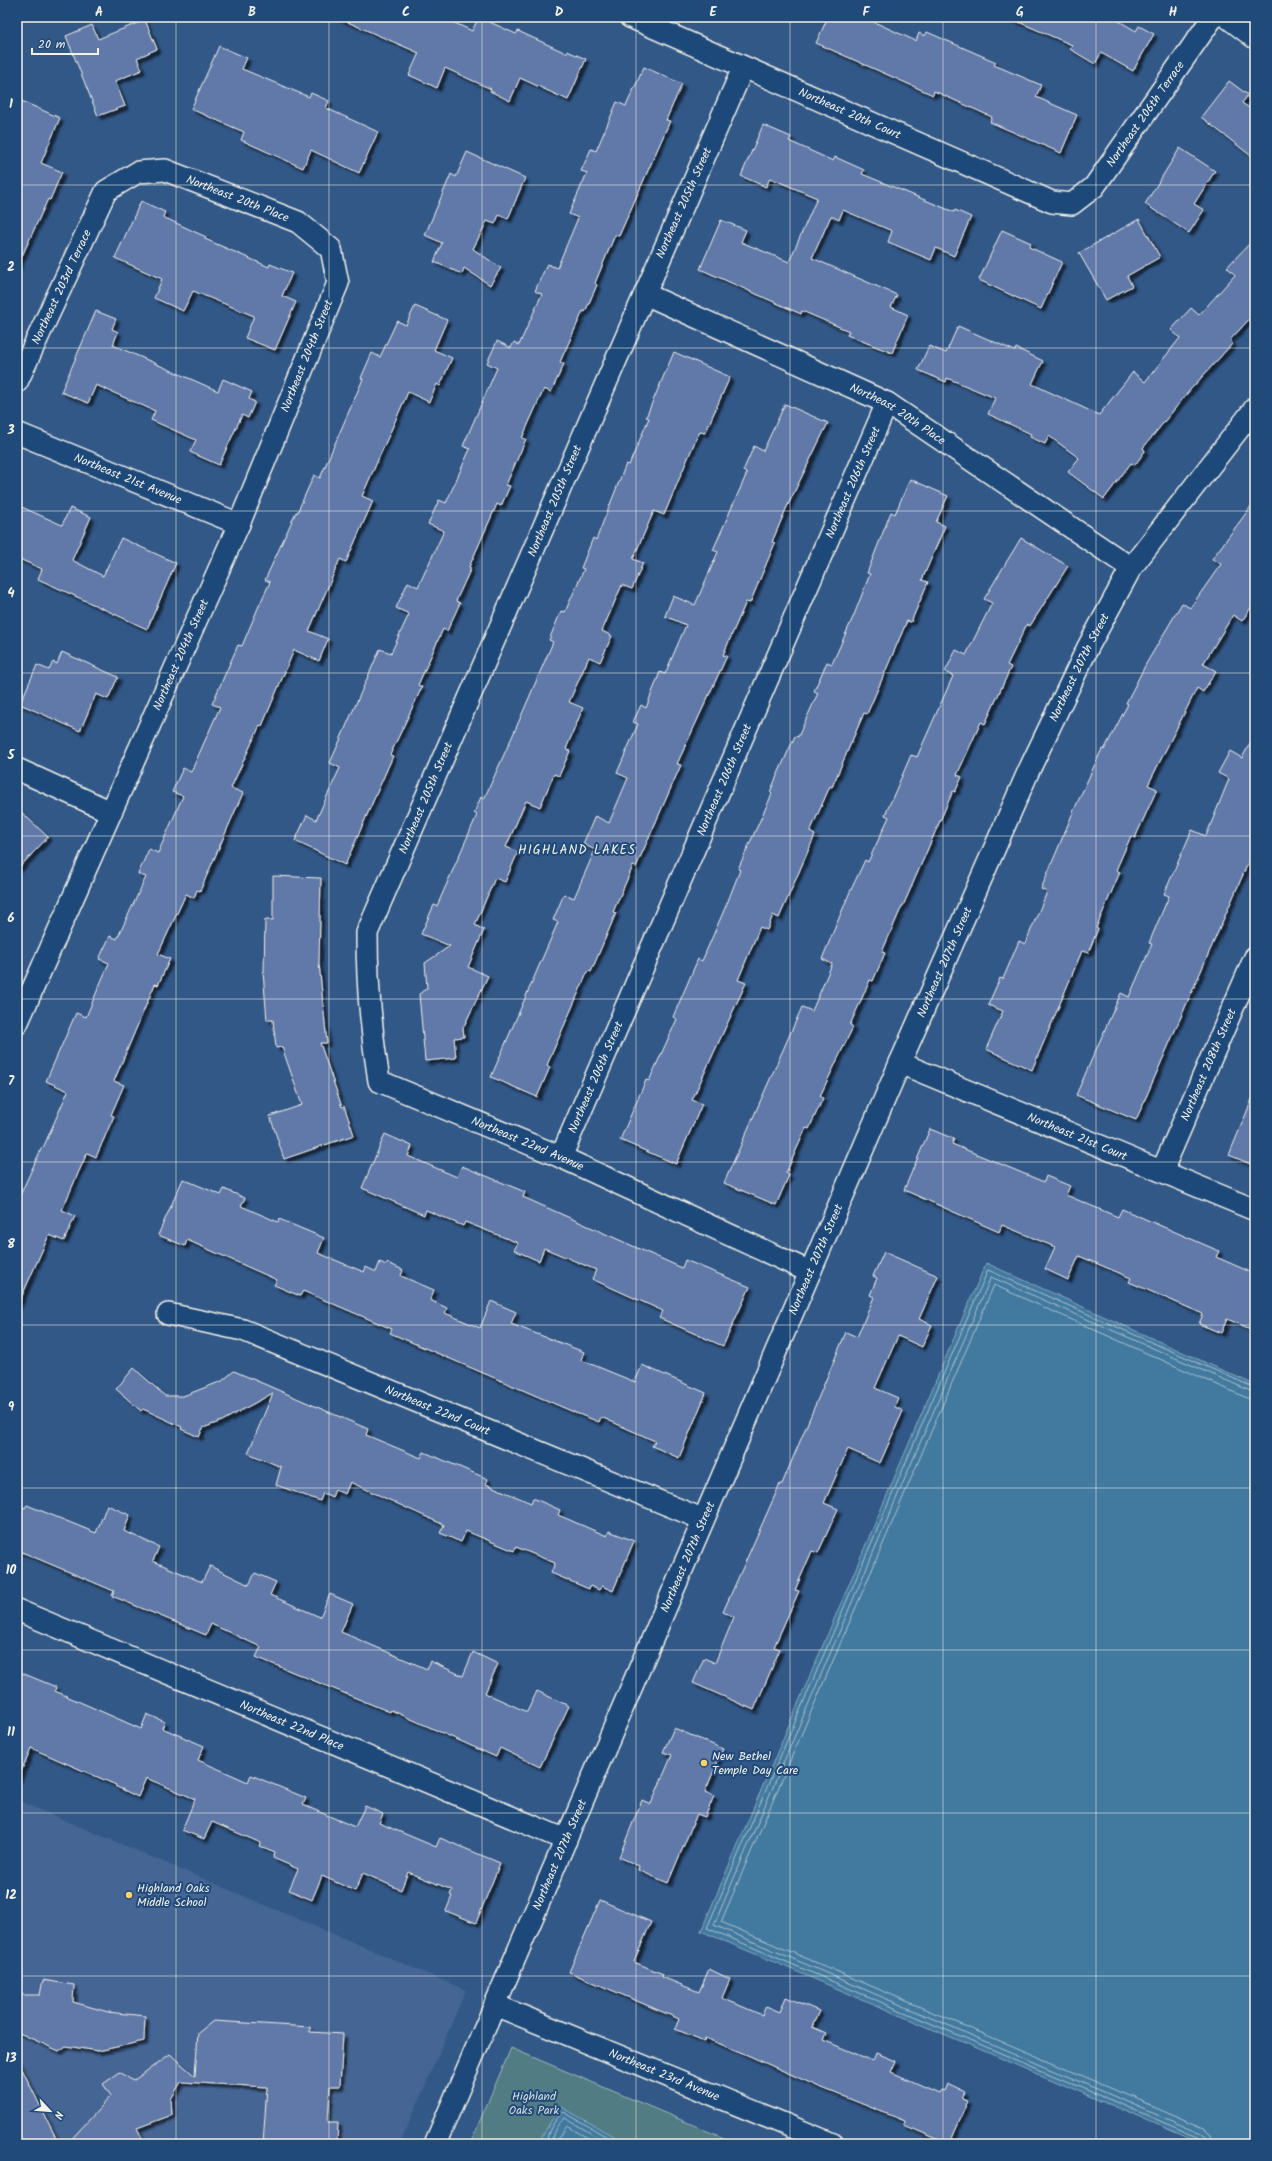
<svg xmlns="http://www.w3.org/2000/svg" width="1272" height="2161" font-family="Kalam,sans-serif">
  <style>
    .built { fill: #446594 }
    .green { fill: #517c84; stroke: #a2b6b6 }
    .water { fill: #42799f; stroke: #89a9bc }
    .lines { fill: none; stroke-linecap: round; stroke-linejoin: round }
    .shore { stroke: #adc1cb; stroke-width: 1 }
    .building { fill: #6079a9; stroke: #f4f1e8; filter: url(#shadow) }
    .minor-casing { stroke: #f4f1e8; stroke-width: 24 }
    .minor { stroke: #1f4a7a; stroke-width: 21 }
    .grid { fill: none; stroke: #f4f1e8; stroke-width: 1; stroke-opacity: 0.55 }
    .poi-dot { fill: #ffd166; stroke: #1f4a7a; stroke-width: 1.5 }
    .labels { text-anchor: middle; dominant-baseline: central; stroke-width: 4; stroke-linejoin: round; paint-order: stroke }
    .street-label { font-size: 12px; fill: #f4f1e8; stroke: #1f4a7a }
    .poi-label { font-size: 12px; fill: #f4f1e8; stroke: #1f4a7a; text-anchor: start }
    .park-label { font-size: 12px; fill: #dcdfd9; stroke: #1f4a7a }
    .neighbourhood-label { font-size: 13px; letter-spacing: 1px; fill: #f4f1e8; stroke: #1f4a7a }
    .neatline { fill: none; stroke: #f4f1e8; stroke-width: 1.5 }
    .grid-label { font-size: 13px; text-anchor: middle; font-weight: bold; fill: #f4f1e8 }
  </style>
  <defs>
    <filter id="shadow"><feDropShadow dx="3.5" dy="3.5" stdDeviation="1" flood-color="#0009"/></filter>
  </defs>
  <rect width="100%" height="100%" fill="#325888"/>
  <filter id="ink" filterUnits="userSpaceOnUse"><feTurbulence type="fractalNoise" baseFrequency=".025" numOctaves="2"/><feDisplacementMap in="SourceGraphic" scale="8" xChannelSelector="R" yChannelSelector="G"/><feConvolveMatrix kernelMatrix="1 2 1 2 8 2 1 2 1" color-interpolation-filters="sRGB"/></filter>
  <g filter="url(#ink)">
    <!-- built -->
    <polygon class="built" points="17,1800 466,1990 400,2144 17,2144"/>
    <!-- green -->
    <polygon class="green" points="511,2048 738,2144 470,2144"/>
    <!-- water -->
    <g class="water">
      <polygon points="986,1263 1255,1385 1255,2144 1203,2144 701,1931"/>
      <polygon points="562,2107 627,2144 543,2144 542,2137 551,2121"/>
    </g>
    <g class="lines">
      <!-- shore -->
      <g class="shore">
        <path d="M547,2144C546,2132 555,2119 564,2112L619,2144"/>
        <path d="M552,2144C551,2134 557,2124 565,2118L609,2144"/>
        <polyline points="558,2144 558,2139 567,2126 598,2144"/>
        <polyline points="1203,2144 1200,2138 707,1928 988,1270 1255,1388"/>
        <polyline points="1208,2144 1207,2138 1202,2134 714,1925 991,1277 1255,1393"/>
        <polyline points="1214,2144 1212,2135 1204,2128 721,1922 994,1285 1247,1398 1255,1399"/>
      </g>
    </g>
    <!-- building -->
    <g class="building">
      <polygon points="336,17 442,17 472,31 479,17 516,34 518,31 566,53 567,51 586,59 568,100 520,78 510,101 490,91 491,89 445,68 437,88 409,75 419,53"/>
      <polygon points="828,17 863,17 916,41 919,33 925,36 927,32 996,62 994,65 1041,85 1036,97 1077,115 1061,153 990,122 992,117 934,91 933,95 816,43"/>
      <polygon points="1007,17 1112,17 1136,31 1139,26 1154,34 1133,71 1101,53 1095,64 1070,49 1072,45"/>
      <polygon points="145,20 157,49 137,58 142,70 115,81 125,106 98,116 66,36 92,25 98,39"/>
      <polygon points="219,46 247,58 242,69 309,97 311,93 329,101 326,108 378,132 359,173 311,150 303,168 241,140 244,132 191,109"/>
      <polygon points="644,67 682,84 666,120 670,121 619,236 615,235 595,283 597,285 585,312 583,311 560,362 564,364 551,392 544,389 522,438 526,439 506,485 510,486 501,506 497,504 469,567 471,568 456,601 460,603 447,631 443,629 418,685 422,687 390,755 393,756 345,865 295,841 307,815 316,820 340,768 330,763 380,649 391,653 409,614 396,608 408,582 418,587 444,531 428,524 439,500 446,503 470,449 463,446 497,368 487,363 497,341 511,348 514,342 519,345 542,294 535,291 547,264 557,268 578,218 569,214 587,173 581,171 591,149 596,151 617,102 626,106"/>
      <polygon points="1229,81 1248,95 1242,103 1255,112 1255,159 1201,117"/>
      <polygon points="17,99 60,118 41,163 62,172 50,200 48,199 17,267"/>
      <polygon points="763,125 791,137 789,141 833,161 835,157 864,170 862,174 954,212 955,210 971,217 954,256 936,248 931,260 888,242 892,231 843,210 839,220 831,216 812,258 897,295 891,307 908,315 892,353 847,335 849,331 802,311 801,314 700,269 721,220 746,230 741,242 789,262 817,198 770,178 766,187 741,176"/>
      <polygon points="1180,148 1215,171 1194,204 1204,210 1189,233 1145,204"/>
      <polygon points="467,152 525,178 508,219 499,215 495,224 487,221 473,249 501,268 490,285 464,268 462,274 434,262 442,243 425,235 451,174 456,177"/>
      <polygon points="141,201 165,212 163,217 206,237 205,239 269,267 270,264 292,273 282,296 296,302 275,350 245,338 254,316 193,291 183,311 154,298 162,279 115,258"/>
      <polygon points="1139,219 1160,257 1127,276 1132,286 1106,300 1079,253"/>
      <polygon points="1002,230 1031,243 1029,247 1062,262 1041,309 979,280"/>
      <polygon points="1255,238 1255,313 1230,340 1233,343 1190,390 1143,448 1145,451 1135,465 1131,463 1104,499 1068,472 1079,458 1049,436 1045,444 1030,437 1031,434 988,414 995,398 947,378 946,382 918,370 929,346 946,353 958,326 1015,351 1016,348 1043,361 1032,384 1099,415 1133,372 1145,382 1180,338 1171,330 1191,308 1199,315 1235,275 1227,267"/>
      <polygon points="415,306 447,320 434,350 452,358 440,386 437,384 429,402 408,392 362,496 373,501 346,562 340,559 309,631 328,639 319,661 294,650 262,726 260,725 231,788 243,793 200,891 197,890 194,898 186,894 158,954 170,959 158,985 155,984 114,1081 124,1085 111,1115 114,1116 96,1157 87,1153 62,1210 75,1216 64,1241 49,1235 17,1307 17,1202 42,1147 43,1148 68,1091 46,1081 76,1013 86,1017 109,963 99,959 110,936 117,939 146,877 138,874 149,849 158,853 183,796 172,792 183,768 191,772 220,707 212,704 238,645 242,646 258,608 270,582 265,580 296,512 297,513 314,475 320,478 363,379 361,378 372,353 380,357 397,321 406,325"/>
      <polygon points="96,311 116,319 112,329 118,332 113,345 218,391 223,379 252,392 249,399 255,402 248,418 242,415 219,465 190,452 196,440 151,420 155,411 96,385 88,403 61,392"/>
      <polygon points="674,352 730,377 705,433 700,432 696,439 664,515 654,511 633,559 643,563 632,589 622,585 602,631 612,636 600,662 589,657 569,702 583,708 566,749 570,751 559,776 554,774 540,807 526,801 506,847 518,852 505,882 495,878 475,925 484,930 468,967 488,976 463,1028 464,1037 454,1038 456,1058 425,1061 419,994 427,988 425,963 450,946 421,934 434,905 437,906 477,815 474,813 481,797 484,799 516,728 553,642 549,640 561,611 565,612 584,569 581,568 593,538 596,540 626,464 629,465 649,418 646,417"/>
      <polygon points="785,404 828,423 786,509 772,542 775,543 750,603 746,602 723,655 727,656 677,764 681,765 636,867 633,866 613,912 616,913 591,972 588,971 547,1065 550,1067 537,1097 491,1077 558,922 553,920 564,894 574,898 595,850 583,844 595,816 609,823 628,778 617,773 638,724 633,722 641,705 646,708 660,672 665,674 686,625 665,616 673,596 695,605 718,552 713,550 747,473 743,471 754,446 763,451"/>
      <polygon points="910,479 948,496 936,522 945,526 922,580 928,582 911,622 907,621 867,714 864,713 832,787 830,786 810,832 815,835 779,918 773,915 767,930 760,927 738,980 746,983 692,1100 702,1104 676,1164 620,1140 646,1080 649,1081 677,1019 673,1017 698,959 702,961 728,901 740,870 738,869 772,794 770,792 777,776 795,736 798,737 818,693 814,691 827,662 832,664 854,615 870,574 867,573 891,512 895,514"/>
      <polygon points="1255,501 1255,602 1242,621 1233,615 1203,664 1216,671 1203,692 1197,688 1148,785 1157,789 1135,838 1131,836 1116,870 1120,872 1096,928 1098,929 1088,953 1082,951 1032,1070 986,1049 1003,1011 988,1005 1000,978 1003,979 1019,941 1025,944 1047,892 1041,889 1074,810 1102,749 1104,750 1128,704 1126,703 1146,664 1182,603 1190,608 1221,564 1212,559"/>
      <polygon points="17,505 62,525 70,508 91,517 72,560 103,576 121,538 176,563 147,629 38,579 42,569 17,558"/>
      <polygon points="1021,538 1068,566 1030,626 1027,624 1007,665 1011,667 985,724 981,722 957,775 962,777 955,792 953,791 903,906 902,906 882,952 885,953 873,981 870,980 850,1025 853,1027 820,1096 823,1098 809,1129 806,1128 786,1173 789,1175 776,1205 724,1183 802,1007 812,1011 832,964 822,959 849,894 865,860 868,862 889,817 885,815 911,755 917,757 953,676 945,672 956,650 966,655 992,603 984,599"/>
      <polygon points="62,652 118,677 108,699 96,694 80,731 20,704 37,665 49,670 53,662 57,664"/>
      <polygon points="1255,734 1255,847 1136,1120 1076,1095 1121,993 1129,997 1152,944 1149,943 1169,896 1164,894 1192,830 1206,836 1229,779 1218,773 1230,751 1242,758"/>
      <polygon points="17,808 48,837 17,870"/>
      <polygon points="273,876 321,878 319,963 327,1043 320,1043 342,1107 344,1106 354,1135 284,1159 270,1116 302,1105 282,1047 276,1048 273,1020 267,1020 263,972 264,972 265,920 273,920"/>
      <polygon points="1255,1092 1255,1166 1229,1155"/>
      <polygon points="930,1129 954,1139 952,1144 1003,1165 1044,1182 1046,1176 1070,1186 1066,1195 1118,1217 1122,1209 1219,1251 1216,1257 1255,1274 1255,1331 1227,1319 1221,1333 1199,1324 1203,1314 1129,1282 1131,1278 1079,1256 1068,1280 1045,1269 1055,1247 1002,1225 999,1232 904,1190"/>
      <polygon points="385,1134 412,1146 408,1156 457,1177 462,1166 525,1192 523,1197 682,1268 685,1260 750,1287 723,1346 659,1318 663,1311 592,1279 596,1270 544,1248 539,1261 514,1250 518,1243 465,1222 463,1226 426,1210 424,1215 362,1188"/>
      <polygon points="183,1179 221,1195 224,1189 245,1198 241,1206 278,1222 279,1219 324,1238 318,1253 364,1272 366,1267 376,1272 380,1262 386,1265 388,1263 403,1270 401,1276 434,1290 430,1300 447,1308 445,1313 480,1328 491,1301 516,1312 511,1324 584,1352 581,1360 635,1382 642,1365 706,1393 679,1458 652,1446 655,1441 601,1417 599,1422 576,1413 390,1333 392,1329 303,1291 300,1296 274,1285 277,1280 187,1240 185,1246 158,1235"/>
      <polygon points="884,1252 938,1276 919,1319 932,1325 922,1347 898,1336 875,1388 898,1398 895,1407 903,1411 880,1463 848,1449 824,1503 838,1509 818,1553 812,1551 795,1590 799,1591 774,1647 780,1649 754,1710 693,1683 704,1658 715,1663 734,1617 723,1612 780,1484 782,1484 846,1332 857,1337 874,1297 870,1295 877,1278 873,1276"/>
      <polygon points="134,1368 165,1396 183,1396 222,1381 234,1371 368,1429 366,1435 421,1458 424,1452 488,1479 486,1484 531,1503 533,1498 560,1510 558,1515 607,1536 609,1531 634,1541 613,1591 602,1586 599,1590 590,1586 589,1589 551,1573 555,1563 516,1547 514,1551 466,1531 461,1542 440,1533 444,1525 350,1482 345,1494 335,1490 332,1497 323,1493 320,1501 276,1485 281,1467 248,1453 273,1393 222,1421 203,1428 199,1437 181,1429 182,1427 143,1409 141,1411 116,1389"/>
      <polygon points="17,1505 25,1508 27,1505 96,1533 107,1505 130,1515 124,1531 159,1547 153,1561 202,1582 210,1566 249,1585 255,1573 276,1582 270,1595 320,1617 330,1594 353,1604 341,1632 427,1669 430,1661 463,1676 473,1652 498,1664 485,1693 527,1712 537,1691 569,1706 540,1767 500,1748 496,1757 391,1710 390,1712 256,1657 261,1647 211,1624 206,1635 112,1596 114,1591 17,1550"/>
      <polygon points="17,1671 56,1687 55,1691 141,1729 147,1714 165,1722 162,1728 204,1746 198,1760 248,1782 251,1775 306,1798 303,1805 355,1827 365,1806 383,1814 379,1823 436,1847 440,1838 500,1863 476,1923 446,1911 452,1896 450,1895 452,1890 408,1872 401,1890 363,1873 355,1891 322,1876 312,1900 289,1890 298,1869 273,1858 275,1852 260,1846 261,1843 212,1822 204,1839 182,1830 195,1799 146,1778 138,1797 115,1786 116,1785 31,1748 17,1781"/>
      <polygon points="674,1728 723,1749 705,1792 714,1796 705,1817 697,1814 668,1883 638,1870 639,1866 619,1857 642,1800 651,1804 672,1755 663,1752"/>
      <polygon points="600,1900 651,1922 634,1962 663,1974 662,1977 699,1992 709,1969 730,1979 722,1998 762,2015 766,2006 780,2012 786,1997 819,2011 812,2027 826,2033 823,2040 873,2061 876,2053 896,2061 891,2072 939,2093 941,2090 944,2091 947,2084 966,2093 963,2099 968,2101 949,2144 904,2125 905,2121 817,2086 745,2054 705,2038 704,2041 675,2029 679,2019 569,1972"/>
      <polygon points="43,1980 74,1985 73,2002 108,2012 145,2016 144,2041 98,2051 66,2046 59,2051 17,2032 17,1995 40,1995"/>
      <polygon points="213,2021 310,2027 310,2032 343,2034 340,2086 330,2086 328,2122 338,2122 337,2144 263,2144 267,2087 181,2082 171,2099 172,2115 137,2128 145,2144 67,2144 111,2096 103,2084 120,2072 133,2081 170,2054 195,2076 198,2033"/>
      <polygon points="17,2059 59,2144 17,2144"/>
    </g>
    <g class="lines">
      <defs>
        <g id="minor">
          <path id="s1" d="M630,17L1052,202L1072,204L1094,187L1213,17"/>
          <polyline points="1227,17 1255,38"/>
          <path id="s2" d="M743,68L367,933C367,983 371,1032 379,1081L561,1157L810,1272"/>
          <path id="s3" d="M645,294L887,403L1131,568"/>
          <path id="s4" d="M17,382L106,191L138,172L165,170L298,222L331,249L338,283L239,524L17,1024"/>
          <path id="s5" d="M17,433L239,524"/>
          <polyline points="17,769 111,812"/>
          <path id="s6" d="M900,1063L1255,1210"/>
          <path id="s7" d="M561,1157L887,403"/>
          <path id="s8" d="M1162,1171L1255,957"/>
          <path id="s9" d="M168,1314L243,1330L702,1519"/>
          <path id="s10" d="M17,1610L566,1840"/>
          <path id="s11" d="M495,2005L833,2144"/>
          <path id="s12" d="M435,2144L900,1063L1029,770L1088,647L1131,568L1255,408"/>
        </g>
      </defs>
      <!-- minor casing -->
      <use href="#minor" class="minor-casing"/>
      <!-- minor -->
      <use href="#minor" class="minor"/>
    </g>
  </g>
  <!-- grid -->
  <path class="grid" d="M176,17V2144M329,17V2144M482,17V2144M636,17V2144M790,17V2144M943,17V2144M1096,17V2144M17,185H1255M17,348H1255M17,511H1255M17,673H1255M17,836H1255M17,999H1255M17,1162H1255M17,1325H1255M17,1488H1255M17,1650H1255M17,1813H1255M17,1976H1255"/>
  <!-- markers -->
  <g class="poi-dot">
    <circle cx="704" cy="1763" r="4"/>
    <circle cx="129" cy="1895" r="4"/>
  </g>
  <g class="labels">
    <!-- street labels -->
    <g class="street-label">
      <text stroke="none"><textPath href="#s1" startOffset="240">Northeast 20th Court</textPath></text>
      <text stroke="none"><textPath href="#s1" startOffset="598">Northeast 206th Terrace</textPath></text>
      <text stroke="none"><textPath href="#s4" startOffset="353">Northeast 20th Place</textPath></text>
      <text transform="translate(684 203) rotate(-66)">Northeast 205th Street</text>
      <text stroke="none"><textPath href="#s4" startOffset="105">Northeast 203rd Terrace</textPath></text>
      <text transform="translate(307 356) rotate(-68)">Northeast 204th Street</text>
      <text stroke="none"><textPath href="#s3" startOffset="280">Northeast 20th Place</textPath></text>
      <text stroke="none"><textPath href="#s5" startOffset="120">Northeast 21st Avenue</textPath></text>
      <text stroke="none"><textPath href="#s7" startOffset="735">Northeast 206th Street</textPath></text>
      <text transform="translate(555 501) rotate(-67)">Northeast 205th Street</text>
      <text transform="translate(181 655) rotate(-66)">Northeast 204th Street</text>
      <text stroke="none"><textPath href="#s12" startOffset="1611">Northeast 207th Street</textPath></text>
      <text stroke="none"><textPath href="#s7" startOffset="411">Northeast 206th Street</textPath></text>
      <text transform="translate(426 798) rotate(-67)">Northeast 205th Street</text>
      <text stroke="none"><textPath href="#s12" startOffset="1287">Northeast 207th Street</textPath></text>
      <text stroke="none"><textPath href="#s8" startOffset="116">Northeast 208th Street</textPath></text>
      <text stroke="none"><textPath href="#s7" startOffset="87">Northeast 206th Street</textPath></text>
      <text stroke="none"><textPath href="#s6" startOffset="192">Northeast 21st Court</textPath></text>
      <text stroke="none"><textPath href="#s2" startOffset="1253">Northeast 22nd Avenue</textPath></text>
      <text stroke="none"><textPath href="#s12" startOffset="963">Northeast 207th Street</textPath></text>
      <text stroke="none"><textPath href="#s9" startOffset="287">Northeast 22nd Court</textPath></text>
      <text stroke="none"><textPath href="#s12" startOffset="639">Northeast 207th Street</textPath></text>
      <text stroke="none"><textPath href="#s10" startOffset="298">Northeast 22nd Place</textPath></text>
      <text stroke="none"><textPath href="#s12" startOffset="315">Northeast 207th Street</textPath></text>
      <text stroke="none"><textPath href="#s11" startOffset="183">Northeast 23rd Avenue</textPath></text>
    </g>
    <!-- poi labels -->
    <g class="poi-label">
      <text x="712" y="1756">New Bethel<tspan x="712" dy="14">Temple Day Care</tspan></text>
      <text x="137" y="1888">Highland Oaks<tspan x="137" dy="14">Middle School</tspan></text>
    </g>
    <!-- park labels -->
    <g class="park-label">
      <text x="534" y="2096">Highland<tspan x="534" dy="14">Oaks Park</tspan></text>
    </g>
    <!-- neighbourhood labels -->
    <g class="neighbourhood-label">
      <text x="577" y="850">HIGHLAND LAKES</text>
    </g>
  </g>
  <!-- margin -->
  <rect width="1272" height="2161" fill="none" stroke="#1f4a7a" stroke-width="44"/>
  <!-- north arrow -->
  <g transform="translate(50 2111) rotate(116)" stroke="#1f4a7a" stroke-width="3" paint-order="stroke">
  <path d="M0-3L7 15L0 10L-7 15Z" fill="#f4f1e8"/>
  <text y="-6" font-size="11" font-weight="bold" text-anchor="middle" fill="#f4f1e8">N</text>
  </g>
  <!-- scale -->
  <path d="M32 48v6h66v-6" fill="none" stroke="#f4f1e8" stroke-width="2"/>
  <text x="38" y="48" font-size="12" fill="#f4f1e8" stroke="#1f4a7a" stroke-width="3" paint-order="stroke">20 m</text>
  <rect x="22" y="22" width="1228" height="2117" class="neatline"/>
  <g class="grid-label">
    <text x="99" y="16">A</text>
    <text x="252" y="16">B</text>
    <text x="406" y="16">C</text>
    <text x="559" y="16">D</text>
    <text x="713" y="16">E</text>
    <text x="866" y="16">F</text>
    <text x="1020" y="16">G</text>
    <text x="1173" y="16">H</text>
    <text x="11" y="108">1</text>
    <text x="11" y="271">2</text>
    <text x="11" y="434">3</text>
    <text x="11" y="597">4</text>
    <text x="11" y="759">5</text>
    <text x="11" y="922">6</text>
    <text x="11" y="1085">7</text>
    <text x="11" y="1248">8</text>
    <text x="11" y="1411">9</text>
    <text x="11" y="1574">10</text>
    <text x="11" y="1736">11</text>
    <text x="11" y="1899">12</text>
    <text x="11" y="2062">13</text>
  </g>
</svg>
